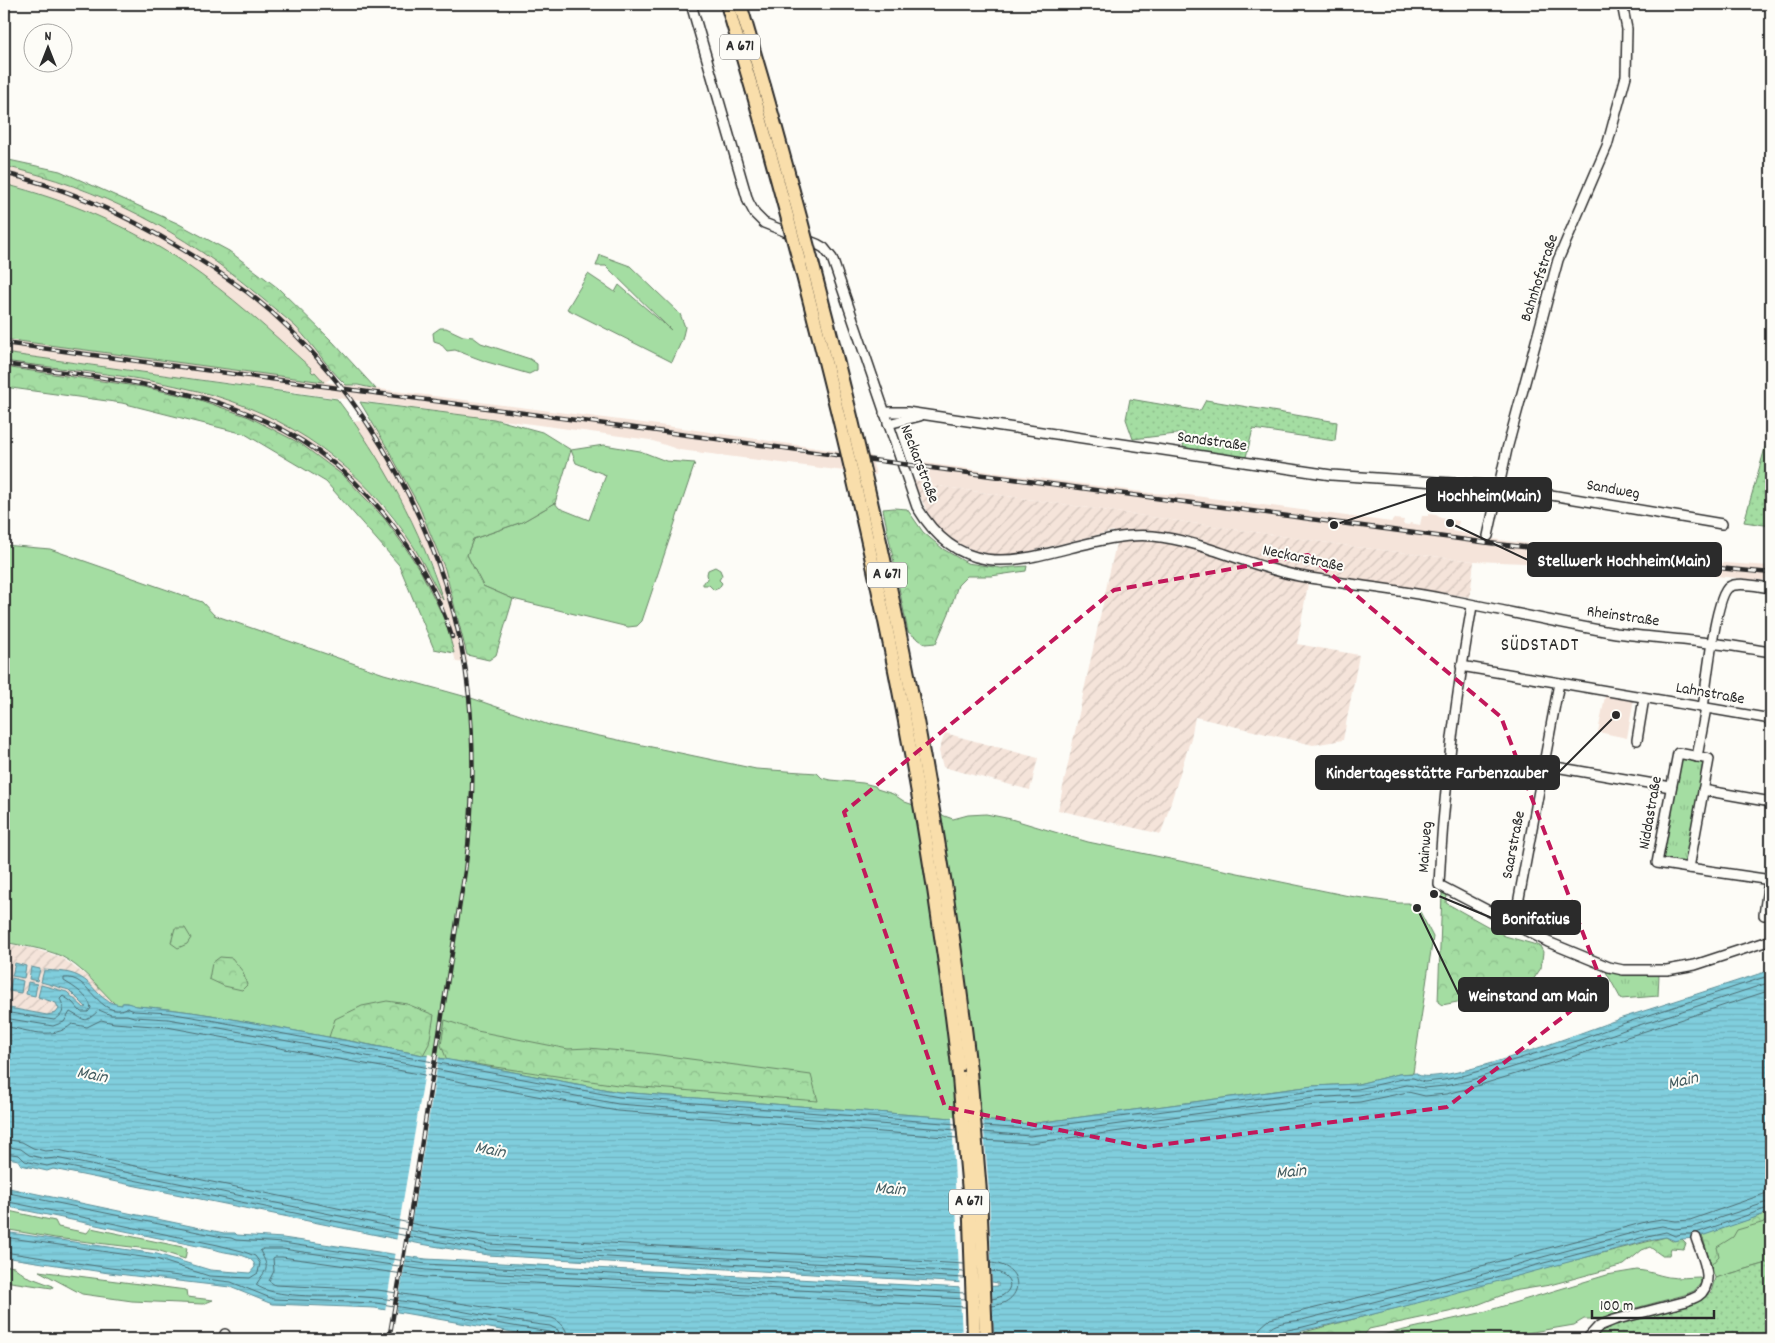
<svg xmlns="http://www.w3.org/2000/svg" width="1775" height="1343" font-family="Dekko,sans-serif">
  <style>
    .built { fill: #f5e4da }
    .industrial { fill: url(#industrial-furrows) }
    .grass { fill: #a4dda2; stroke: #688466 }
    .forest { fill: url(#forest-crowns); stroke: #688466 }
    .park { fill: url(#park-tufts); stroke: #688466 }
    .garden { fill: url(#garden-dots); stroke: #688466 }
    .water { fill: url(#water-rules); stroke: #5e8d96 }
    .pier { fill: #fdfcf7 }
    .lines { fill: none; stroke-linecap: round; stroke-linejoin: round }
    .shore { stroke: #4d6c72; stroke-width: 1 }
    .minor-casing { stroke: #2b2b2b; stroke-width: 12 }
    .highway-casing { stroke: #2b2b2b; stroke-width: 16 }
    .minor { stroke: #fdfcf7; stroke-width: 9 }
    .highway { stroke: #f9deab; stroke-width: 12 }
    .rail-casing { stroke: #2b2b2b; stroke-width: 4.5 }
    .rail { stroke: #fdfcf7; stroke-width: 2.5; stroke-dasharray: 8; stroke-linecap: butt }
    .highway-bridge-casing { stroke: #2b2b2b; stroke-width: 16; stroke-linecap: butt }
    .highway-bridge { stroke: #f9deab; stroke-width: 12 }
    .marked { fill: none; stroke: #c2185b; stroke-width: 4; stroke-dasharray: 10 6; stroke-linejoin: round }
    .labels { text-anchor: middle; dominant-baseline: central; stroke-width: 4; stroke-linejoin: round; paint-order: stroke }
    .shield { fill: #fdfcf7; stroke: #6a6a68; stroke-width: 1 }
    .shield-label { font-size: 15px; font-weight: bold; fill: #2b2b2b }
    .street-label { font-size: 16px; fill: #2b2b2b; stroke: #fdfcf7 }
    .water-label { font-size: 18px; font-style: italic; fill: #445c60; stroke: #fdfcf7 }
    .quarter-label { font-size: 19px; letter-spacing: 1px; fill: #2b2b2b; stroke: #fdfcf7 }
    .leader { fill: none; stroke: #2b2b2b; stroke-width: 2 }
    .callout-dot { fill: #2b2b2b; stroke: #fdfcf7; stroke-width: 2 }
    .callout { fill: #2b2b2b; stroke: #2b2b2b; stroke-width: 2 }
    .callout-label { font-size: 18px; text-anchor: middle; font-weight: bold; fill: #fff }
  </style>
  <defs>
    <pattern id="industrial-furrows" width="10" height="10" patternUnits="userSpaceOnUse" patternTransform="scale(1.25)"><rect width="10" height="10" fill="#f5e4da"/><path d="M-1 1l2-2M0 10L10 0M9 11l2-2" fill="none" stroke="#d2c4bb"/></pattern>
    <pattern id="forest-crowns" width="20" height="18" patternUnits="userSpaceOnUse" patternTransform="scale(1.25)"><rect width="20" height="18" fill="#a4dda2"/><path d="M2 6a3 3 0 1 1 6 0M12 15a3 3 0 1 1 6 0" fill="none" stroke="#8dbe8c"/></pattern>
    <pattern id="park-tufts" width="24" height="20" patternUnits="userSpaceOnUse" patternTransform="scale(1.25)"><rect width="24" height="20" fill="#a4dda2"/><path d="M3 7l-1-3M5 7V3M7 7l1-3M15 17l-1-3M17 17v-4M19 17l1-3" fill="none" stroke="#8dbe8c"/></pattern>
    <pattern id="garden-dots" width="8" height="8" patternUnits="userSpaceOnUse" patternTransform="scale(1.25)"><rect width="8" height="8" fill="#a4dda2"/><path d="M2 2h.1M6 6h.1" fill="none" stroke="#8dbe8c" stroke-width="1.8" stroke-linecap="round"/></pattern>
    <pattern id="water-rules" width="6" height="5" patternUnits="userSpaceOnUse" patternTransform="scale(1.25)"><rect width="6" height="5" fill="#80cedd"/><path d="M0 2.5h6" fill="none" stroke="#6fb1be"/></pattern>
  </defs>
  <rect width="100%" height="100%" fill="#fdfcf7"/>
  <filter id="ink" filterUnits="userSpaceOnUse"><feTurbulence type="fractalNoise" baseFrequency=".02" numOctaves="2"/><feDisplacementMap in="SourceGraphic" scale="10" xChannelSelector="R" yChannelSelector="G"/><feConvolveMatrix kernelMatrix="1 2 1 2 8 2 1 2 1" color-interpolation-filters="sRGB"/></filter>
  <g filter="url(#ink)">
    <!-- built -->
    <g class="built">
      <polygon points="4,166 37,173 109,200 153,221 207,254 296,327 336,376 325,382 689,429 871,456 876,475 680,450 650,440 4,353 4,339 323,381 314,372 313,374 311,371 312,369 238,304 184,263 117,225 85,211 32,191 4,184"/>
      <polygon points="4,361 144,380 198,391 230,400 282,422 306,437 350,471 372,493 413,545 441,596 434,570 406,511 354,421 371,422 388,449 419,506 445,569 468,663 456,662 445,620 421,572 407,550 345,477 301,444 249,417 143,387 4,367"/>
      <polygon points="925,463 1150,493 1188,495 1391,522 1394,519 1404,520 1403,524 1409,525 1410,523 1420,525 1422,516 1428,516 1428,514 1436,515 1441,518 1459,521 1458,525 1452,528 1452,531 1492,539 1553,547 1554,543 1724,563 1771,566 1771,581 1603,566 1474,561 1356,547 931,485"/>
      <polygon points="1606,692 1634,698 1627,738 1598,732"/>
    </g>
    <!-- industrial -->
    <g class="industrial">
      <polygon points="912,480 930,482 931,485 1356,547 1474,561 1470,597 1310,573 1297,644 1359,655 1343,740 1313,745 1195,717 1191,738 1161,834 1058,810 1118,534 1113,531 1019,554 991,554 975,551 958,543 943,532 931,519"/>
      <polygon points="945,733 1038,758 1030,790 943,767 939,751"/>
      <polygon points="4,943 34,949 61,957 96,983 103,993 117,1006 49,1016 4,1007"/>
    </g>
    <!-- grass -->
    <g class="grass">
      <path d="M4,184C67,200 129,226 184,263C230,294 271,332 312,369L311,371L313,373L315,372L324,382L4,339Z"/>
      <polygon points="600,255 630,266 680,314 685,327 682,340 672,362 567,309 588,274 615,292 619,285 671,330 606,266 596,266"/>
      <polygon points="440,328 446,328 463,336 473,337 481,343 530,359 537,364 537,370 529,374 487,362 455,350 447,351 440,343 434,341 433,333"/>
      <path d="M4,353L337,399C382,458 421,530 443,600C433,582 424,564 414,547C363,467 289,414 198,391C135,375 68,370 4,361Z"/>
      <polygon points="604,445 640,451 666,461 695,463 642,621 637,626 628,627 513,599 483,586 467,555 473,539 522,522 555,503 559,508 589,520 606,475 576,463 571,450"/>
      <path d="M4,545L50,549L202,602L214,615L384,674L474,699L552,726L756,769L817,773L822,778L830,780L863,783L875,786L877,789L893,794L905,802L953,819L968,815L986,814L1011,819L1088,842L1349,896L1398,903H1408L1419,910L1433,937L1413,1073L1399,1074L1358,1084L1313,1086L1029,1124L619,1092L211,1015C186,1011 162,1008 137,1006C132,1006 128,1002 123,1003V1005H116C100,989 81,966 61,956C43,948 23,946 4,942Z"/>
      <polygon points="715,567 720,570 722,575 719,580 722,583 719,588 714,590 709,585 703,585 703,582 708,579 707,574 708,570"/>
      <polygon points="4,1210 55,1221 58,1227 87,1233 91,1228 187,1248 185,1259 157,1250 55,1238 4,1229"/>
      <polygon points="1771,1212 1771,1262 1715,1278 1702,1235"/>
      <polygon points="4,1265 14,1267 26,1276 53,1286 52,1288 4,1281"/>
      <path d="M1637,1270C1649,1271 1657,1275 1668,1277C1679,1279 1690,1277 1700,1277L1701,1283L1694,1291L1684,1295L1621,1312L1601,1319H1584L1574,1325L1491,1339H1364L1480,1313L1607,1275Z"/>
      <polygon points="39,1271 186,1290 187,1297 213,1300 203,1304 132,1301 82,1294"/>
    </g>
    <!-- forest -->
    <g class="forest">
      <path d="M4,159L60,171L177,223L229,251L278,288L333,342L376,389L358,385H346C327,367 314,346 296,327C284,316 271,306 258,295C184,232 99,187 4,166Z"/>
      <polygon points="4,367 143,387 194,398 249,417 301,444 345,477 384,518 407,550 421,572 445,620 454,653 434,649 399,565 326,482 245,434 122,403 4,387"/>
      <polygon points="360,402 494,419 542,432 571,450 555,503 522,522 473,539 467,555 483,586 513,599 496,655 489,660 467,655 445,569 419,506 388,449"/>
      <polygon points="894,508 907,509 923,532 943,549 967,563 1001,568 1027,566 1026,571 991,576 967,576 958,585 949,613 936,643 925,644 908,632 883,509"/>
      <polygon points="1442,893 1447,895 1446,903 1505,936 1540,946 1543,952 1541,968 1531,983 1518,990 1442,1005 1438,1002"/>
      <polygon points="175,928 185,928 191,938 187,944 178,948 171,943"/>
      <polygon points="220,957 232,958 243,972 247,985 242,990 224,986 209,979 212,963"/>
      <polygon points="387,1001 407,1004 434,1015 429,1044 423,1055 329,1037 335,1019 362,1006"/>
      <polygon points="445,1020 477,1031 568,1049 588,1048 645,1053 811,1075 818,1101 618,1085 447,1060 441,1045"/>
      <polygon points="1771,1212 1771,1222 1768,1221 1737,1230 1733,1237 1717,1247 1719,1256 1711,1265 1702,1235"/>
      <polygon points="1666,1237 1672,1241 1682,1239 1686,1243 1684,1249 1671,1248 1669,1255 1661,1255 1650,1247 1642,1250 1624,1265 1550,1285 1513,1291 1472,1307 1369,1329 1361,1339 1265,1339 1304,1332 1423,1301 1551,1266"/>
    </g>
    <!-- park -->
    <g class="park">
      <polygon points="1679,757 1704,762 1687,863 1661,859"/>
      <polygon points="1605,970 1634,975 1659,974 1658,996 1621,999"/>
    </g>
    <!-- garden -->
    <g class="garden">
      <polygon points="1130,399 1200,411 1206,400 1337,422 1335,441 1253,429 1246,457 1183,448 1185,433 1133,439 1126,419"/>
      <polygon points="1771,427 1771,526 1744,522"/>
      <polygon points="1771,1262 1771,1339 1592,1339 1603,1330 1616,1324 1702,1299 1711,1292 1715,1278"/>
    </g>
    <!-- water -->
    <g class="water">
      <polygon points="15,963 26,966 24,978 12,976"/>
      <polygon points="31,967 40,969 37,981 29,979"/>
      <path d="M44,970C55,971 68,971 78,976C97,985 98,1003 122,1005V1003C128,1002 132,1005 137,1006C162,1008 186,1011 211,1015L619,1092L1029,1124L1313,1086L1358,1084L1399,1074L1417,1073L1418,1075C1444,1086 1588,1030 1622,1018C1672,1002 1722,986 1771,970V1212L1696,1238L1682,1239L1675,1241L1666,1237L1654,1239C1524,1273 1396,1312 1265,1339H593L535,1336L375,1308L272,1304L230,1287L109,1273L4,1257V1232L157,1254L210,1270L250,1273L255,1267C254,1253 227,1254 217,1250L4,1206V1187L224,1233H235L237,1235L283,1238L426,1259L963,1288L998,1286V1283L992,1282L966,1283L488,1255L421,1244L53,1169L47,1171L21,1165L18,1160L4,1157V1007L47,1015L56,1013L59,1009L56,1003L38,997L41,985L67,992L84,1008L86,1007L69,990L41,982Z"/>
      <polygon points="12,978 23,981 21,993 9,991"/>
      <polygon points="28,982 37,984 35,996 26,994"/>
    </g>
    <!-- pier -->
    <g class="pier">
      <polygon points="428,1054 439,1056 408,1244 396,1242"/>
      <polygon points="952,1116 983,1118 989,1191 992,1285 983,1285 992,1285 994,1339 962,1339"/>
      <polygon points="395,1251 407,1253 396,1314 385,1312"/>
    </g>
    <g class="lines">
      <!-- shore -->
      <g class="shore">
        <path d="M4,1012L54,1020C64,1015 65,1008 60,999L63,996L72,1002L81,1012H88L91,1008C89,996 74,987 64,981V978C90,974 99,1021 127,1008L134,1011L169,1013L210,1020L619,1097L956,1124"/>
        <path d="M4,1018L53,1026L64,1022L70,1012C87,1021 84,1024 99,1010L111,1015H127L134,1017L168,1019L209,1026L618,1104L956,1130"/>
        <path d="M4,1026C27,1030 53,1041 72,1024L87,1027L101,1020L114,1023L167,1027L617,1111L957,1138"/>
        <polyline points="982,1126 1030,1129 1313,1091 1358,1089 1407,1078 1413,1078 1424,1082 1444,1080 1466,1075 1576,1041 1622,1024 1771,975"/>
        <polyline points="983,1132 1030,1136 1314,1098 1359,1095 1407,1085 1424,1088 1445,1086 1468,1081 1578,1047 1624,1030 1771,982"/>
        <polyline points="4,1139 22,1142 33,1148 45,1151 58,1150 424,1226 490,1236 964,1264"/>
        <polyline points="983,1140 1031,1143 1315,1105 1360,1102 1408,1092 1425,1096 1446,1094 1470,1088 1581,1054 1627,1037 1771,990"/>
        <polyline points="4,1146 21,1149 29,1155 46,1159 56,1158 423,1233 489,1244 964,1272"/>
        <polyline points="4,1153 19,1155 25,1161 47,1166 55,1164 422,1239 489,1250 964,1278"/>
        <polyline points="4,1192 222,1237 231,1238 236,1240 283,1243 426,1264 965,1293"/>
        <polyline points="4,1201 218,1245 242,1251 255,1256 260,1263 258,1273 250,1278 209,1276 156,1259 4,1237"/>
        <polyline points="1696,1233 1771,1207"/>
        <polyline points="4,1252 110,1268 231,1282 273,1299 376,1303 549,1332 553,1335 554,1339"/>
        <path d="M990,1263C1024,1264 1027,1302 992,1306"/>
        <path d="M991,1271C1015,1273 1017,1295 992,1299"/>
        <path d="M560,1339L558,1330L550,1326C482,1318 415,1298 346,1296C323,1296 274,1298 256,1285C266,1268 271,1271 260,1251L263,1249H283L426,1270L965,1299"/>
        <path d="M568,1339C567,1329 562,1322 552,1318L378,1290L275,1285L269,1281L274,1271L273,1258L275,1257H282L425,1277L965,1307"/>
        <polyline points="1257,1339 1260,1328 1270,1319 1418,1283 1649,1221 1662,1219 1676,1221 1690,1220 1764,1194 1771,1193"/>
        <path d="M1264,1339C1266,1322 1289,1322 1302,1320L1495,1271L1539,1258L1651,1228L1662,1226L1675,1229L1692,1227L1771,1201"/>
        <polyline points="1271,1339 1273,1333 1303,1327 1496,1277 1540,1264 1652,1235 1666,1232 1675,1236 1681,1234 1693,1234"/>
      </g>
      <defs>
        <g id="minor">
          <path d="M691,4L748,201L755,214L764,223L817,244L824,248L832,258L917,507C979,611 1067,529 1153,536C1204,541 1250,567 1299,576C1348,585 1397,589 1445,599C1502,610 1559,623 1616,633C1647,637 1678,639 1709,643C1730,645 1751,649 1771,652"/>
          <polyline points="884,413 890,412 907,412 1331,475 1498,486 1722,524"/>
          <polyline points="888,424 920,416"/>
          <polyline points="1488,536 1507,449 1558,260 1607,146 1626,76 1627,29 1622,4"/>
          <path d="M1472,606C1456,698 1443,792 1439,885L1548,942L1609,967L1623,970H1667L1695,965L1771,940"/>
          <polyline points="1461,666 1771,719"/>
          <path d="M1703,708C1706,688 1715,596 1729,587C1739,581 1760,587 1771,588"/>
          <polyline points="1637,740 1644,698"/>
          <polygon points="1678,753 1709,759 1689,868 1657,863"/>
          <polyline points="1697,757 1706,708"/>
          <polyline points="1544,765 1671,787"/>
          <polyline points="1703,790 1771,802"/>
          <polyline points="1689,868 1771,880"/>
          <polyline points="1764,915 1769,880"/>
          <polyline points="1514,925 1559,683"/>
          <polyline points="223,1339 225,1334"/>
          <path d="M1587,1339L1599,1326L1614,1320L1687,1301C1691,1299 1695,1298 1698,1296C1717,1283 1701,1254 1696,1238"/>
        </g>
        <g id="highway">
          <polyline points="727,4 752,89"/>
          <polyline points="740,4 764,86"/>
          <polyline points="958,1066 969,1192 974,1339"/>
          <polyline points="970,1071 980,1192 986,1339"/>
        </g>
      </defs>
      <!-- minor casing -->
      <use href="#minor" class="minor-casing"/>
      <!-- highway casing -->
      <use href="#highway" class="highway-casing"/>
      <!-- minor -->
      <use href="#minor" class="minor"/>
      <!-- highway -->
      <use href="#highway" class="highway"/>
      <defs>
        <g id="rail">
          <path d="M4,173C68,188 126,215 182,249C204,262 226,277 247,292C366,383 454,548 469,696C475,755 473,813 465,871L405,1248L389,1339"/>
          <polyline points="4,343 1489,543 1644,561 1771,573"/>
          <path d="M4,364C155,385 292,392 392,524C419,559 439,595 452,637"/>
        </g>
      </defs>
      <!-- rail casing -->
      <use href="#rail" class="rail-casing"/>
      <!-- rail -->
      <use href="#rail" class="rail"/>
      <defs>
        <g id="highway-bridge">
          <path d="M764,86C855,409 933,737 970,1071"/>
          <path d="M752,89C843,410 920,735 958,1066"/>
        </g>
      </defs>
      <!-- highway-bridge casing -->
      <use href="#highway-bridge" class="highway-bridge-casing"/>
      <!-- highway-bridge -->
      <use href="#highway-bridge" class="highway-bridge"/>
    </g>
  </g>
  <!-- marked area -->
  <path class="marked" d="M1308,555L1501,717L1603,986L1447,1107L1144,1147L945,1107L844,812L1114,590Z"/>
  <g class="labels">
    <!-- shield labels -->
    <g class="shield">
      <rect x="720" y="34.5" width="40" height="25" rx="4"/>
      <rect x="867" y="562.5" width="40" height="25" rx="4"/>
      <rect x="949" y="1189.5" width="40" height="25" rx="4"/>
    </g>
    <g class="shield-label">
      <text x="740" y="47">A 671</text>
      <text x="887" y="575">A 671</text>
      <text x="969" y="1202">A 671</text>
    </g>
    <!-- street labels -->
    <g class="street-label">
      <text transform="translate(1540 278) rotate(-72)">Bahnhofstraße</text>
      <text transform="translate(1212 442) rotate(8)">Sandstraße</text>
      <text transform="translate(919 464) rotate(69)">Neckarstraße</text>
      <text transform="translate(1613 490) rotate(10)">Sandweg</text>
      <text transform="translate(1303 559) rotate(12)">Neckarstraße</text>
      <text transform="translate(1623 617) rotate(8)">Rheinstraße</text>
      <text transform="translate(1710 694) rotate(10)">Lahnstraße</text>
      <text transform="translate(1651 813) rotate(-80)">Niddastraße</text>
      <text transform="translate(1514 845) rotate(-79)">Saarstraße</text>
      <text transform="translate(1426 847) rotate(-86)">Mainweg</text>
    </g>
    <!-- water labels -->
    <g class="water-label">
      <text transform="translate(92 1076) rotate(11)">Main</text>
      <text transform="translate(1683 1082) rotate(-14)">Main</text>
      <text transform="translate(490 1151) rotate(11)">Main</text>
      <text transform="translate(1291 1173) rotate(-6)">Main</text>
      <text transform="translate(890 1190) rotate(4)">Main</text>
    </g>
    <!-- quarter labels -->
    <g class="quarter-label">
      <text x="1540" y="646">SÜDSTADT</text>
    </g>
  </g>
  <!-- callouts -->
  <path class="leader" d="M1334 525L1427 494M1450 523L1528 560M1616 715L1559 772M1434 894L1492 918M1417 908L1459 995"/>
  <g class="callout-dot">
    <circle cx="1334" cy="525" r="5"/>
    <circle cx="1450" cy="523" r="5"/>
    <circle cx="1616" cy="715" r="5"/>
    <circle cx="1434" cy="894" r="5"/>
    <circle cx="1417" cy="908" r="5"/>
  </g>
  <g class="callout">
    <rect x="1427" y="478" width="124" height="33" rx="5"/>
    <rect x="1528" y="543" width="193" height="33" rx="5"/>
    <rect x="1316" y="756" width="243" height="33" rx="5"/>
    <rect x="1492" y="901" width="88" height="33" rx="5"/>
    <rect x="1459" y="978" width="149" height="33" rx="5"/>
  </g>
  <g class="callout-label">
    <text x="1489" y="501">Hochheim(Main)</text>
    <text x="1624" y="566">Stellwerk Hochheim(Main)</text>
    <text x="1437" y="778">Kindertagesstätte Farbenzauber</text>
    <text x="1536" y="924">Bonifatius</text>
    <text x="1533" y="1001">Weinstand am Main</text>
  </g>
  <!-- margin -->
  <rect width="1775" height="1343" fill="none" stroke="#fdfcf7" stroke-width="20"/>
  <rect x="10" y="10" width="1755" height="1323" fill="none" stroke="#2b2b2b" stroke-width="2" filter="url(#ink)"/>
  <!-- north arrow -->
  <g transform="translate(48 48)"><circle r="24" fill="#fdfcf7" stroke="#a9a8a5"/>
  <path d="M0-4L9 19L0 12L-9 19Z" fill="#2b2b2b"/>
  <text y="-8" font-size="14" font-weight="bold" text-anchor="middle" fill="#2b2b2b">N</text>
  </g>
  <!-- scale -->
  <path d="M1592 1310v8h122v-8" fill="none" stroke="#2b2b2b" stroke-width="2.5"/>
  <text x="1600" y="1310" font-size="15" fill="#2b2b2b" stroke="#fdfcf7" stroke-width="4" paint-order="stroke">100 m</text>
</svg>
